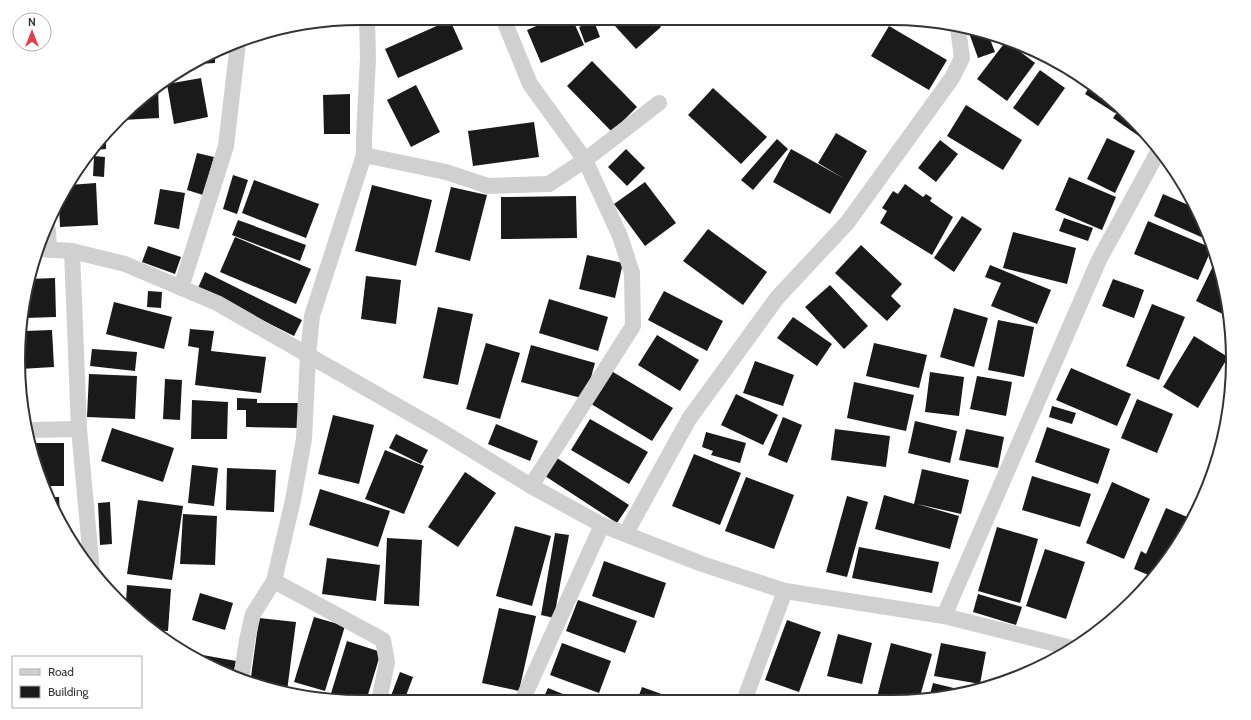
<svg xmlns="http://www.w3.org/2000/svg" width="1251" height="720" font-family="Cabin,sans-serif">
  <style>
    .building { fill: #1a1a1a }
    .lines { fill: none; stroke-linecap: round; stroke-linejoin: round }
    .minor { stroke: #d0d0d0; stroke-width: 16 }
    .rim { fill: none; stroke: #333; stroke-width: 2 }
  </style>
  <rect width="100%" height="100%" fill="#fff"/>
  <!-- building -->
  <g class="building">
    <polygon points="555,18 572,18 584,45 541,63 527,30"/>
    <polygon points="623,18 653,18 661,27 636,49 615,26"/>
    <polygon points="450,20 463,49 398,78 385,49"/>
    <polygon points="594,21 600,37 585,43 579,27"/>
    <polygon points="889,26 947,60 929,90 871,56"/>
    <polygon points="968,30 988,34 995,52 978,58"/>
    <polygon points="1006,41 1035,63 1007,101 977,79"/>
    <polygon points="215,55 215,63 198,64"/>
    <polygon points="592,61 637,107 612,132 567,86"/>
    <polygon points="1040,70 1065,88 1038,126 1013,108"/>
    <polygon points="201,78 208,117 174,124 167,84"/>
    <polygon points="1091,84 1119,107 1115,113 1085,94"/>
    <polygon points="416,85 440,132 411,147 387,100"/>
    <polygon points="158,86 159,118 122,120 152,89"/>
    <polygon points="713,88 767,137 741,164 688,115"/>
    <polygon points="350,94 350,134 324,134 323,95"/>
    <polygon points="966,105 1022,140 1003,170 947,136"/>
    <polygon points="1120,108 1133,118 1146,135 1143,139 1113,118"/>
    <polygon points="534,122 539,157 473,166 468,131"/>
    <polygon points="836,133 867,151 830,214 773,182 791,149 845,179 818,163"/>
    <polygon points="106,138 106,149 95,150 104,139"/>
    <polygon points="1107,138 1135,151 1115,193 1087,179"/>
    <polygon points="777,139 788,149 753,190 741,180"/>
    <polygon points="940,140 958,154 936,182 918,168"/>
    <polygon points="626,149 645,168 627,186 608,167"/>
    <polygon points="197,153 214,157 203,195 187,190"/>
    <polygon points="94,156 105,157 104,177 93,176"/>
    <polygon points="233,175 248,180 237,214 223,209"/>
    <polygon points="1069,177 1116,197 1102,230 1055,210"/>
    <polygon points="254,180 319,204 306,238 242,213"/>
    <polygon points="645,182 676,223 645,246 614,204"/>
    <polygon points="96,183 98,225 60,227 59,207 69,185"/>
    <polygon points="905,184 923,197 926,194 932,198 930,201 953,217 932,255 880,223 887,211 882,208 893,191 898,194"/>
    <polygon points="372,185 432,200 416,266 355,251"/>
    <polygon points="451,187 487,195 470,261 435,252"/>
    <polygon points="160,189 185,193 179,229 154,224"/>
    <polygon points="1163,194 1193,207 1194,204 1207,229 1210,241 1154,216"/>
    <polygon points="576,196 577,238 501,239 501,197"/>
    <polygon points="962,216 982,229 954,272 934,258"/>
    <polygon points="1064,218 1093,228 1088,241 1059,231"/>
    <polygon points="238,220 306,245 300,261 232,235"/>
    <polygon points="1148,221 1212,248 1198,280 1134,254"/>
    <polygon points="708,229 767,272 743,305 683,261"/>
    <polygon points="1013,232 1076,248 1067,284 1003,268"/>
    <polygon points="235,237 311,269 296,304 220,272"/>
    <polygon points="861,245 902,284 891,296 901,306 887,321 835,273"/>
    <polygon points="148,246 181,257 175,274 142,262"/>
    <polygon points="587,255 623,263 615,298 579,289"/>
    <polygon points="1216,260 1226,293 1229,317 1196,301"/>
    <polygon points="990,265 1051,290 1037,324 991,306 1001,283 985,277"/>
    <polygon points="205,272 302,320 294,336 198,288"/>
    <polygon points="366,276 401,280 396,324 361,319"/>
    <polygon points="55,278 56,317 25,318 29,279"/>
    <polygon points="1113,279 1144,290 1134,318 1102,306"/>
    <polygon points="830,285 868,326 844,349 805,307"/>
    <polygon points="148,291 162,292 161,308 147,307"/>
    <polygon points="664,291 723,321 707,351 648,320"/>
    <polygon points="549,299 608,317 598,351 539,333"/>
    <polygon points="114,302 172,317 164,349 106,334"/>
    <polygon points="1152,304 1185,317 1159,380 1126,366"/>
    <polygon points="438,307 473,314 458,385 423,378"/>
    <polygon points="954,308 988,318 974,367 940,357"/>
    <polygon points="793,317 832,344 817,366 777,338"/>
    <polygon points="998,320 1034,327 1024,377 988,370"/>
    <polygon points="190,329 214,331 211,351 266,357 261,393 195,385 199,348 188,346"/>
    <polygon points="52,330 54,367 20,369 24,331"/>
    <polygon points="657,335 699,360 680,391 638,365"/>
    <polygon points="1194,336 1228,357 1198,408 1163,387"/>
    <polygon points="486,343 520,353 500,419 466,409"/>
    <polygon points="874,343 927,355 919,388 866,376"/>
    <polygon points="531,345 595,363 585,399 521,382"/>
    <polygon points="92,349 137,352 135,371 90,366"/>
    <polygon points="755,361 794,375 783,406 743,393"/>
    <polygon points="1071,368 1131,394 1117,426 1056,400"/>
    <polygon points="608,369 673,408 652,441 588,402"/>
    <polygon points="930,372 964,377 959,416 925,412"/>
    <polygon points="89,374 137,376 135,419 87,417"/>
    <polygon points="977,376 1012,382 1006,416 970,409"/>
    <polygon points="165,379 182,380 180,420 163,419"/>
    <polygon points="854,382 914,395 906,431 847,418"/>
    <polygon points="736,394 778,415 763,445 721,425"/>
    <polygon points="237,398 257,399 257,403 299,403 299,428 246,427 246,410 237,410"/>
    <polygon points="1137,399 1173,414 1157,453 1121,438"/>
    <polygon points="192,400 228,402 227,439 191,439"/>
    <polygon points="1052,406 1076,413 1072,424 1049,417"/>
    <polygon points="333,415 374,425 359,484 318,474"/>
    <polygon points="783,417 802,425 787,463 768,455"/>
    <polygon points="590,419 648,452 629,484 571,450"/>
    <polygon points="915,421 957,431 950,463 908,453"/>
    <polygon points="496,424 538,441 530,461 488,444"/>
    <polygon points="1047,427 1110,449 1098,484 1035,462"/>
    <polygon points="112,428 174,448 163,482 101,461"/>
    <polygon points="835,429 890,436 886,467 831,460"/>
    <polygon points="966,429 1004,437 998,468 959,460"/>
    <polygon points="706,432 746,443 740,463 711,455 713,451 702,447"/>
    <polygon points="396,434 428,450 421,464 389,448"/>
    <polygon points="31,443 64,443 64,486 45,486 36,470"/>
    <polygon points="385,450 424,466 404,514 365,499"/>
    <polygon points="694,454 741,473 720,525 672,506"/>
    <polygon points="557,458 629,505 617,523 545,476"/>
    <polygon points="192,465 218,468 214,506 188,503"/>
    <polygon points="227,468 276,470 274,512 226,510"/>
    <polygon points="922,469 969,480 961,514 917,504 959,516 950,549 875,529 884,495 914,504"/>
    <polygon points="465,472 496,493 458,547 428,527"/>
    <polygon points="1032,476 1091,494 1080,527 1022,510"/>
    <polygon points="746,477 794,495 774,549 725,531"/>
    <polygon points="1112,482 1150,499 1124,559 1086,543"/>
    <polygon points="320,489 390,511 378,547 309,525"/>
    <polygon points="847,496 868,502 847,577 826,572"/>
    <polygon points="51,497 59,497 60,514 57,508"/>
    <polygon points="138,500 183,506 172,580 127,574"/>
    <polygon points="110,502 112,544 100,545 98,503"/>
    <polygon points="1166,508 1192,519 1175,550 1153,577 1134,569 1141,551 1146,554"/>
    <polygon points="183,514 217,516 215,565 180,564"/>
    <polygon points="515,526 551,536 532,606 496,596"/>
    <polygon points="997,527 1038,539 1020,603 978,591"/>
    <polygon points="555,533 569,535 554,618 541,615"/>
    <polygon points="387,538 422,540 419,606 384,604"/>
    <polygon points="859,547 939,562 932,593 852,578"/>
    <polygon points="1045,549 1085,562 1066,619 1026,606"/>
    <polygon points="327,558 380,565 376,601 322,594"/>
    <polygon points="604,561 666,583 654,618 592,596"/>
    <polygon points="127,585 171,589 168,631 154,630 126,603"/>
    <polygon points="200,593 233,603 225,630 192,620"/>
    <polygon points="978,594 1022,607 1016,625 973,612"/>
    <polygon points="578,600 637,621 625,653 566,631"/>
    <polygon points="499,608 536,616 519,691 482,683"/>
    <polygon points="314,617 345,626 325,691 294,682"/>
    <polygon points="259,618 296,622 287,691 250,684"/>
    <polygon points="787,620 821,632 799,692 765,680"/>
    <polygon points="838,634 872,643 862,684 827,676"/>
    <polygon points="347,641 381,652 366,701 337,701 329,700"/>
    <polygon points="562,643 611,661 599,693 550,675"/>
    <polygon points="891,643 932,654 919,700 876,701"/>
    <polygon points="941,643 986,652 980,684 934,676"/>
    <polygon points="186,652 236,661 233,675"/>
    <polygon points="400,672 413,677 404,701 389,701"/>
    <polygon points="933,683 966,691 929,698"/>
    <polygon points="642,687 681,701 637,701"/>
    <polygon points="548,688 578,700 577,701 542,701"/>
  </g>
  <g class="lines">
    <!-- minor -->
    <g class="minor">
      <polyline points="503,18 530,84 585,160 620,236 632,273 633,326 531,486"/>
      <polyline points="364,155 446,172 488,186 549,184 585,160 659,103"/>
      <polyline points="48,230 49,250"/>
      <polyline points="40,249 72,251 125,264 217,303 441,431 531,486 602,525 702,564 785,591 944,616 1072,648"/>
      <polyline points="72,251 79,429 92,571"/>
      <polyline points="181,288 226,146 238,43"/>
      <polyline points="28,430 79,429"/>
      <polyline points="626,533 689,419 777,298 847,223 952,78 962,58 958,28"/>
      <polyline points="274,581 383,640 387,662 379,701"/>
      <polyline points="944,616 1099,260 1159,150"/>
      <polyline points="241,680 247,640 253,614 274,581 293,500 304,439 308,355 312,316 364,155 364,137 368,58 367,18"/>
      <polyline points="522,701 602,525"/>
      <polyline points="744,701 785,591"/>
    </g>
  </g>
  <!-- crop -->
  <path d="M0 0H1251V720H0ZM360 25H891A335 335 0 0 1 1226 360V360A335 335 0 0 1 891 695H360A335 335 0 0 1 25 360V360A335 335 0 0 1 360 25Z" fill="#fff" fill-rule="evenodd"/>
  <path class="rim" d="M360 25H891A335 335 0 0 1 1226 360V360A335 335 0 0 1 891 695H360A335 335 0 0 1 25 360V360A335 335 0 0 1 360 25Z"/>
  <!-- legend -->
  <rect x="12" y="656" width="130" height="52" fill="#ffffff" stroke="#adadad"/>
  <rect x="20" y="669" width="20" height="6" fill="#d0d0d0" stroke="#adadad"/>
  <text x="48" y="676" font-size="12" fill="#333333">Road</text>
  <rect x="20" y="686" width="20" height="12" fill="#1a1a1a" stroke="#adadad"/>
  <text x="48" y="696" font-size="12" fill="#333333">Building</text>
  <!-- north arrow -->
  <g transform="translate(32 32)"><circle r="19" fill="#ffffff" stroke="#adadad"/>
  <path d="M0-3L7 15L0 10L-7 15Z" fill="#e03f4d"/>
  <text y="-6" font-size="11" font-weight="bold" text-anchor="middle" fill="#333333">N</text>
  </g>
</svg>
